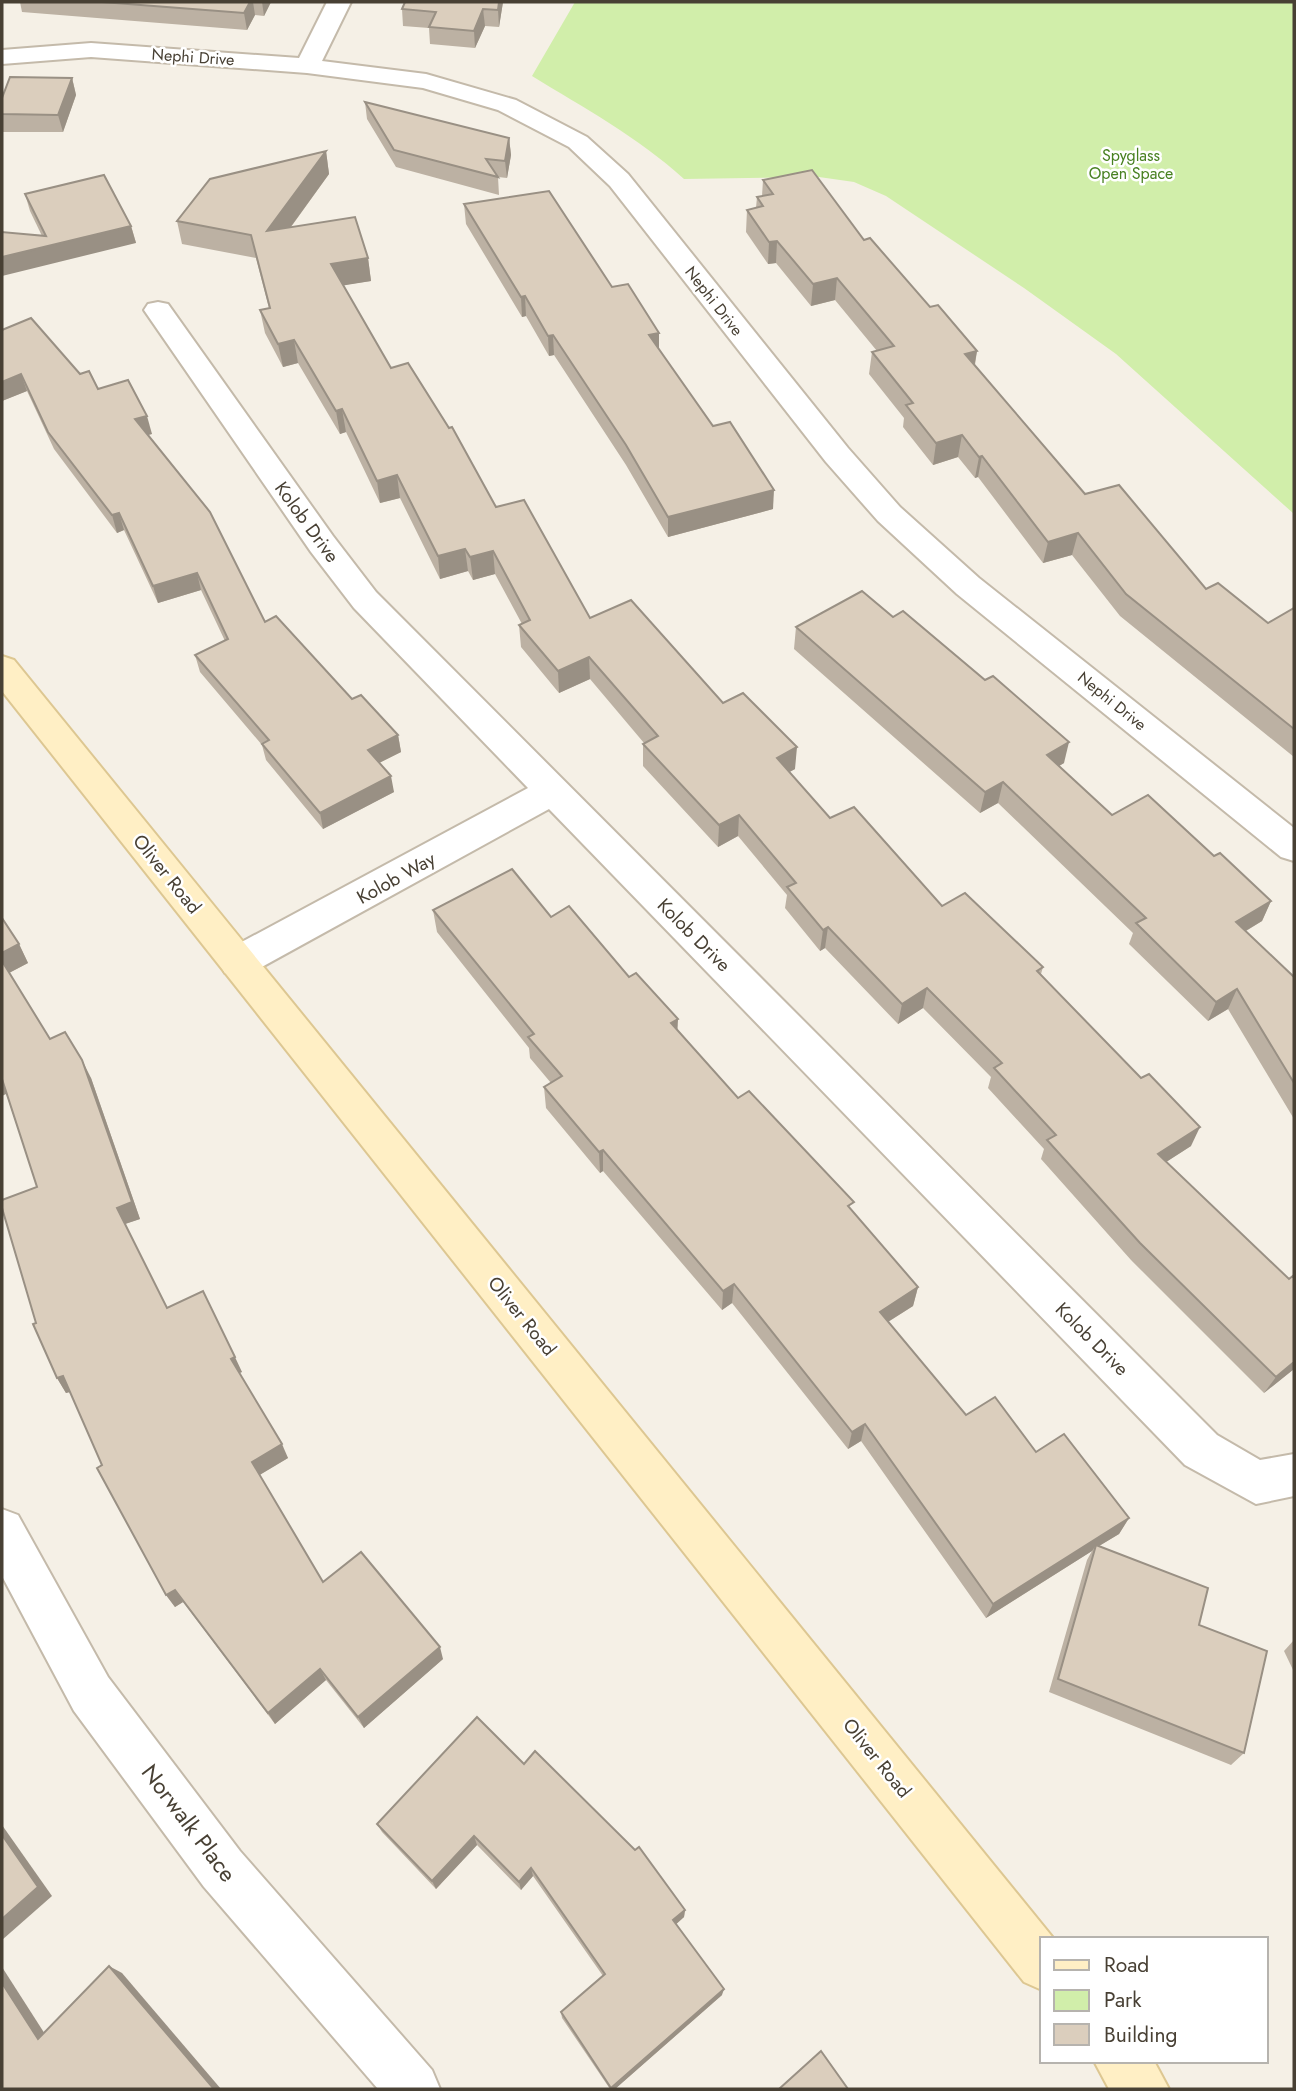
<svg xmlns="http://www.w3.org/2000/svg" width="1296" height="2091" font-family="Jost,sans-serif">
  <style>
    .green { fill: #d1eeaa }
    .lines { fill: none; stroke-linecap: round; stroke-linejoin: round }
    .street-casing { stroke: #c4baaa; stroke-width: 4 }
    .secondary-casing { stroke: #ddc792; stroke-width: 4 }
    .street { fill: #fff; fill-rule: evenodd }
    .secondary { fill: #ffefc5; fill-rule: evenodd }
    .wall { fill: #bcb1a3 }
    .shaded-wall { fill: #999084 }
    .building { fill: #dbcebd; stroke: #999084; stroke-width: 2 }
    .labels { text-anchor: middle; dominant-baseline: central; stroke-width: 5; stroke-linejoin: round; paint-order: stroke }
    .far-street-label { font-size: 16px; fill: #484034; stroke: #fff }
    .far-park-label { font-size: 16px; fill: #488121; stroke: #fff }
    .street-label { font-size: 19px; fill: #484034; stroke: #fff }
    .near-street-label { font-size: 23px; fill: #484034; stroke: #fff }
  </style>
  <rect width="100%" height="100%" fill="#f5f0e6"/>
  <!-- green -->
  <path class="green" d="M575,2H1294V514L1116,354L1024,288L886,196L854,182L819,177L684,179C638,137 584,108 532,76Z"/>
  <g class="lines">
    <defs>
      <g id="street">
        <polygon points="327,2 351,2 322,61 426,74 516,100 587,137 628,174 848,448 900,507 979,578 1294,828 1294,861 1281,857 957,594 878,521 826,462 610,186 569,147 498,110 423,88 307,73 91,57 2,64 2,50 91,43 299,58"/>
        <polygon points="158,302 168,304 333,536 376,592 1217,1435 1260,1460 1294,1454 1294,1496 1256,1504 1185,1465 549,809 251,973 238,977 225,973 219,962 225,951 528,788 354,608 311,552 144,310 148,304"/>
        <polygon points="2,1509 18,1515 108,1677 240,1851 432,2070 440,2089 378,2089 204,1887 74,1711 2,1576"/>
      </g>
      <g id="secondary">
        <polygon points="2,656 14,660 1054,1939 1042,1939 1042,1990 1024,1982 2,691"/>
        <polygon points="1094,2061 1154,2061 1169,2089 1109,2089"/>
      </g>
    </defs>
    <!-- street casing -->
    <use href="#street" class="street-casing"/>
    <!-- secondary casing -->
    <use href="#secondary" class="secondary-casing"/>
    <!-- street -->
    <use href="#street" class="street"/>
    <!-- secondary -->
    <use href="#secondary" class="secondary"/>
  </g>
  <!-- wall -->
  <g class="wall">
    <polygon points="14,2 271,2 264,16 255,15 247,30 22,12 20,2"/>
    <polygon points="503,2 499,27 485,26 475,48 430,44 429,28 403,26 402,9"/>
    <polygon points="72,78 76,95 63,132 2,132 2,98"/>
    <polygon points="365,102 509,138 511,155 507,178 498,177 499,195 396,167 367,119"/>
    <polygon points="326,151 329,174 291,227 368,258 371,281 343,285 391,368 496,507 590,618 723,703 795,769 789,772 830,818 942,906 1043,967 1041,974 1191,1146 1166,1162 1294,1369 1264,1393 1131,1260 1041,1159 1044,1149 988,1088 991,1077 923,1008 898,1024 825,948 820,951 785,908 787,895 738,836 718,847 643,766 643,744 644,743 590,679 559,693 521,647 519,625 522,624 495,574 473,580 468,571 440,579 400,498 380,503 346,432 340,434 298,363 283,367 265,333 260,310 269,308 256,258 182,244 177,221"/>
    <polygon points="763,180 864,240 930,307 977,351 975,365 1085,494 1206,589 1268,623 1294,608 1294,757 1120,616 1072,555 1043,563 978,477 975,478 958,457 933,465 903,427 904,418 869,374 872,352 877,351 835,300 811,306 776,263 768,264 746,232 747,210 756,208 757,197 762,196"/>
    <polygon points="25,194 131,226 136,243 42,236 30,211"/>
    <polygon points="464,204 612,287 659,349 713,426 773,509 668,537 626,465 554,355 549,356 526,316 522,317 466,224"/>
    <polygon points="2,330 80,374 152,434 147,435 265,622 352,699 398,735 401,752 379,763 394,792 323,829 266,760 262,745 200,672 195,655 225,641 201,590 158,603 124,530 117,533 54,449 27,391 2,401"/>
    <polygon points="796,627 1064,763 1059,766 1112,815 1214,856 1271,901 1262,921 1246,931 1294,977 1294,1119 1228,1009 1208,1021 1129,944 1133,933 998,803 980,813 794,649"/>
    <polygon points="433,910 551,917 629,977 738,1098 852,1211 918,1287 913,1306 888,1322 966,1415 1036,1452 1129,1518 1119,1534 1099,1546 1199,1625 1244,1753 1231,1765 1049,1692 1087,1560 1092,1551 986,1618 861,1441 848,1449 732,1303 722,1310 603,1171 600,1173 546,1108 544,1087 551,1083 530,1058 529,1048 437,932"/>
    <polygon points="2,918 19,944 28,963 9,973 50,1039 91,1078 140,1219 125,1224 167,1308 242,1372 239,1373 288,1458 259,1475 323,1582 443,1659 364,1728 326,1680 275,1724 183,1602 175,1607 166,1595 102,1465 70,1392 66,1393 57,1378 36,1323 37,1187 6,1093 2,1096"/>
    <polygon points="1294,1640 1294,1672 1284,1651"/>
    <polygon points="524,1764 685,1910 684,1917 676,1924 722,1995 615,2089 610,2089 562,2018 561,2012 603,1976 533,1876 521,1890 477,1845 436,1889 382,1832 377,1824"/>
  </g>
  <!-- shaded-wall -->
  <g class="shaded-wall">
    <polygon points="250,2 253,2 255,15 247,30 244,13"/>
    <polygon points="262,2 271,2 264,16"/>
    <polygon points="499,2 503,2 499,27 498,10"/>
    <polygon points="483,9 485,26 475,48 474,31"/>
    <polygon points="72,78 76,95 63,132 58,115"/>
    <polygon points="509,138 511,155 507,178 505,161"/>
    <polygon points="326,151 329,174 271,254 267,231"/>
    <polygon points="131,226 136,243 2,276 2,257"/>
    <polygon points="777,241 776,263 768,264 769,242"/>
    <polygon points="368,258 371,281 334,287 331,264"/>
    <polygon points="837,278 835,300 811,306 813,284"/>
    <polygon points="525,296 526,316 522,317 521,297"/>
    <polygon points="659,333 659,353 649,335"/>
    <polygon points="553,335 554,355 549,356 548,336"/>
    <polygon points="294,340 298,363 283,367 278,344"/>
    <polygon points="977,351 973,373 965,354"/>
    <polygon points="21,374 27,391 2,401 2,382"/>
    <polygon points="342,409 346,432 340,434 336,411"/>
    <polygon points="147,416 152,434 140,437 135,419"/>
    <polygon points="962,435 958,457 933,465 936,443"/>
    <polygon points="982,456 978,477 975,478 979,457"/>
    <polygon points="397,475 400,498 380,503 377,481"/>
    <polygon points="774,490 773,509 668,537 668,517"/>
    <polygon points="119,513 124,530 117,533 112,515"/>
    <polygon points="1078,533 1072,555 1043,563 1048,542"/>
    <polygon points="465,549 468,571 440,579 438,556"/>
    <polygon points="493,551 495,574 473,580 470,557"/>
    <polygon points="197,573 201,590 158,603 153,586"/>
    <polygon points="589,657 590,679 559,693 558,671"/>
    <polygon points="398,735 401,752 371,767 368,750"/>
    <polygon points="1069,742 1064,763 1042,776 1047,755"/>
    <polygon points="797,747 795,769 775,780 777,758"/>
    <polygon points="391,776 394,792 323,829 320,813"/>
    <polygon points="1003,782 998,803 980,813 985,792"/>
    <polygon points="739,815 738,836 718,847 719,825"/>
    <polygon points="1271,901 1262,921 1227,942 1236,922"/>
    <polygon points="828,927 825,948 820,951 823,930"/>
    <polygon points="19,944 28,963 7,974 2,963 2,953"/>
    <polygon points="927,988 923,1008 898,1024 902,1004"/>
    <polygon points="1237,989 1228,1009 1208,1021 1216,1002"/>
    <polygon points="678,1019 677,1041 671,1023"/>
    <polygon points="82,1060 91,1078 140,1219 125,1224 117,1208"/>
    <polygon points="2,1077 10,1092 2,1096"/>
    <polygon points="1200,1127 1191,1146 1149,1173 1158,1154"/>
    <polygon points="603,1150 603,1171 600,1173 599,1152"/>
    <polygon points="734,1284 732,1303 722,1310 723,1291"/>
    <polygon points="918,1287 913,1306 875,1330 880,1312"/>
    <polygon points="235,1357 242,1372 237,1374 231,1359"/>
    <polygon points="1294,1362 1294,1369 1264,1393 1276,1377"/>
    <polygon points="63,1376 73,1391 66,1393 57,1378"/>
    <polygon points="865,1424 861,1441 848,1449 852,1432"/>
    <polygon points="282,1444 288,1458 258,1476 252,1462"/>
    <polygon points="1129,1518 1119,1534 1094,1549 1096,1545 1092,1551 986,1618 993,1604"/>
    <polygon points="175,1590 183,1602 175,1607 166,1595"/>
    <polygon points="440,1647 443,1659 364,1728 358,1717"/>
    <polygon points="320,1669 326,1680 275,1724 268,1713"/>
    <polygon points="2,1825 52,1896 2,1940"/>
    <polygon points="474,1836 477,1845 436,1889 432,1881"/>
    <polygon points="531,1868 533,1876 521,1890 519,1882"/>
    <polygon points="685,1910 684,1917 673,1927 673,1920"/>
    <polygon points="109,1966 122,1973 221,2089 214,2089"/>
    <polygon points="2,1967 52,2045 38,2039 2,1983"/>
    <polygon points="724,1989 722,1995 615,2089 611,2089"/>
  </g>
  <!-- building -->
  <g class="building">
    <polygon points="102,2 250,2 244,13"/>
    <polygon points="405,2 499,2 498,10 483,9 474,31 429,27 436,12 402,9"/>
    <polygon points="10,77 72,78 58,115 2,114 2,98"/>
    <polygon points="365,102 509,138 505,161 486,159 498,177 394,150"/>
    <polygon points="326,151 267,231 355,217 368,258 331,264 391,368 408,363 449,428 452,427 496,507 524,500 590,618 631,600 723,703 743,693 797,747 777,758 830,818 854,807 942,906 965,893 1043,967 1037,971 1141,1078 1149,1074 1200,1127 1158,1154 1289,1279 1294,1275 1294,1362 1276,1377 1140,1243 1047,1140 1056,1135 994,1068 1002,1063 927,988 902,1004 828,927 823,930 787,887 796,883 739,815 719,825 643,744 658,736 589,657 558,671 519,625 530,620 493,551 470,557 465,549 438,556 397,475 377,481 342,409 336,411 294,340 278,344 260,310 270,308 251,235 177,221 210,179"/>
    <polygon points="812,170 864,240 870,238 930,307 938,305 977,351 965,354 1085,494 1119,485 1206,589 1218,583 1268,623 1294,608 1294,729 1126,594 1078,533 1048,542 982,456 979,457 962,435 936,443 906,405 913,403 872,352 894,346 837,278 813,284 777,241 769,242 747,210 763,206 757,197 773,194 763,180"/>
    <polygon points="104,175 131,226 2,257 2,232 46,236 25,194"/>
    <polygon points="549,191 612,287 628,284 659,333 649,335 713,426 730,422 774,490 668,517 626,445 553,335 548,336 525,296 521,297 464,204"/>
    <polygon points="31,318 80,374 89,371 98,389 128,380 147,416 135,419 210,512 265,622 276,616 352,699 361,695 398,735 368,750 391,776 320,813 262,744 269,740 195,655 228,639 197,573 153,586 119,513 112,515 48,432 21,374 2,382 2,330"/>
    <polygon points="862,591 893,617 903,611 985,680 993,676 1069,742 1047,755 1112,815 1148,795 1214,856 1220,853 1271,901 1236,922 1294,977 1294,1083 1237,989 1216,1002 1136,923 1146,918 1003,782 985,792 796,627"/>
    <polygon points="512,869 551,917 569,906 629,977 636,973 678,1019 671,1023 738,1098 749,1091 854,1202 848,1206 918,1287 880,1312 966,1415 995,1397 1036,1452 1064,1434 1129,1518 993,1604 865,1424 852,1432 734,1284 723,1291 603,1150 599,1152 544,1087 562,1076 528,1037 534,1034 433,910"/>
    <polygon points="2,918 19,944 2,953"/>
    <polygon points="2,961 50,1039 65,1032 82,1060 132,1202 117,1208 167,1308 203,1291 235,1357 231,1359 282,1444 252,1462 323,1582 361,1552 440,1647 358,1717 320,1669 268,1713 175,1590 166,1595 97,1468 102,1465 63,1376 57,1378 33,1324 36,1323 2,1208 2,1200 37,1187 2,1079"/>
    <polygon points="1096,1545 1208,1588 1199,1625 1267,1651 1244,1753 1058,1679"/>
    <polygon points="477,1717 524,1764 535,1751 635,1850 639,1847 685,1910 673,1920 724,1989 611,2088 561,2012 605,1974 531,1868 519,1882 474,1836 432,1881 377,1824"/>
    <polygon points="2,1835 38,1887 2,1919"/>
    <polygon points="109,1966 214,2089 2,2089 2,1983 38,2039"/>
    <polygon points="821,2051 848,2089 779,2089"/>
  </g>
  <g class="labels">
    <!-- far-street labels -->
    <g class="far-street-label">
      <text transform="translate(193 57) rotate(4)">Nephi Drive</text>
      <text transform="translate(714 301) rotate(52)">Nephi Drive</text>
      <text transform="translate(1112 701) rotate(39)">Nephi Drive</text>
    </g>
    <!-- far-park labels -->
    <g class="far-park-label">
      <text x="1131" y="155">Spyglass<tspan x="1131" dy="18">Open Space</tspan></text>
    </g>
    <!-- street labels -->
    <g class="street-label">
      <text transform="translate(307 522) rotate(54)">Kolob Drive</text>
      <text transform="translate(167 874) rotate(51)">Oliver Road</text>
      <text transform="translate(396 878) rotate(-29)">Kolob Way</text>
      <text transform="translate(694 935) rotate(45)">Kolob Drive</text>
      <text transform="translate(522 1316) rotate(51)">Oliver Road</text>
      <text transform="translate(1092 1339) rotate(45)">Kolob Drive</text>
      <text transform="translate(877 1758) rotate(51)">Oliver Road</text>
    </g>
    <!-- near-street labels -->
    <g class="near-street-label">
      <text transform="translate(189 1823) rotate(53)">Norwalk Place</text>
    </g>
  </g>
  <!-- border -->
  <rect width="1296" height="2091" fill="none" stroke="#484034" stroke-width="7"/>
  <!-- legend -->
  <rect x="1040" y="1937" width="228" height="126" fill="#ffffff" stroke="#b6b3ae" stroke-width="2"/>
  <rect x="1054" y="1960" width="35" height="10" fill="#ffefc5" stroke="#b6b3ae" stroke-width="2"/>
  <text x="1104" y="1972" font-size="21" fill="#484034">Road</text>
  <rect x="1054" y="1990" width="35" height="21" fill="#d1eeaa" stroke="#b6b3ae" stroke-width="2"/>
  <text x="1104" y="2007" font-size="21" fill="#484034">Park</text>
  <rect x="1054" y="2024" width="35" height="21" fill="#dbcebd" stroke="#b6b3ae" stroke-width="2"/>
  <text x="1104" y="2042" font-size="21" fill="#484034">Building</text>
</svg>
